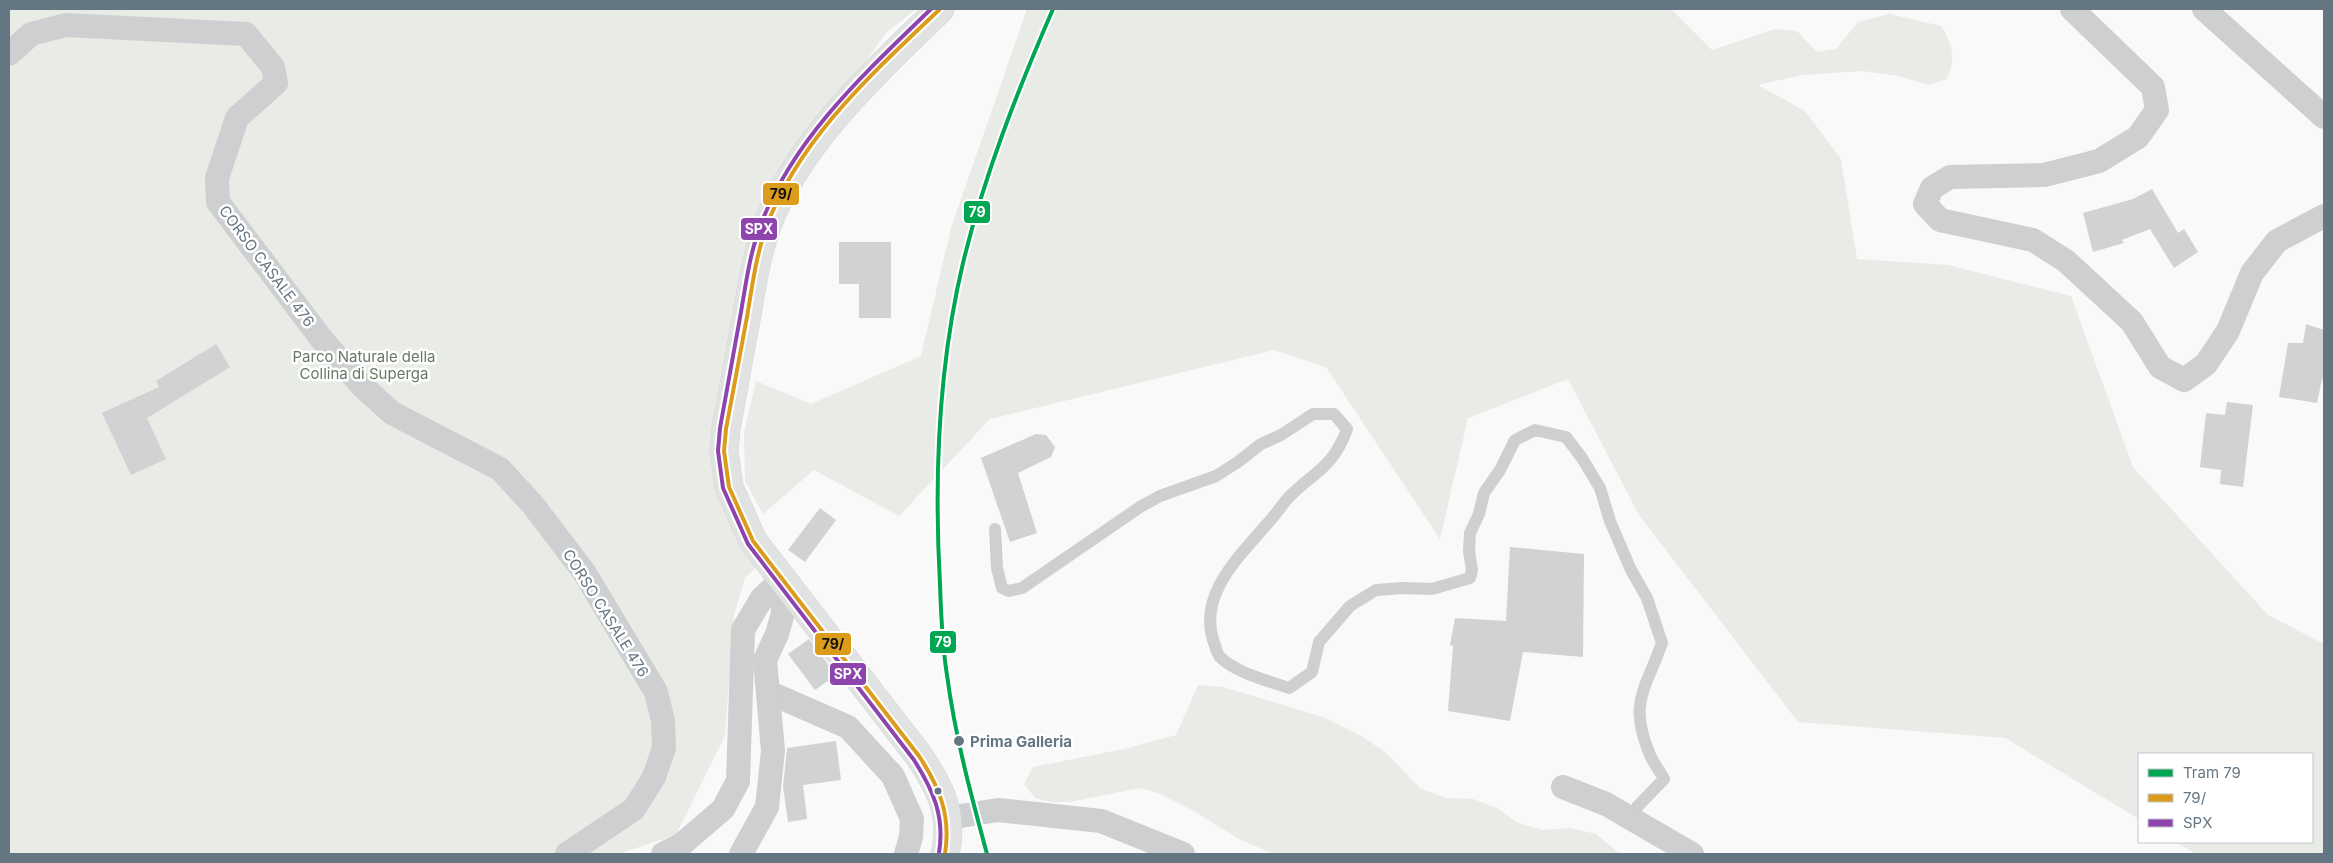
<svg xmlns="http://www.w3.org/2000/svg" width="2333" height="863" font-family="Inter,sans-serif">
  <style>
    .green { fill: #e8ebe6 }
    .building { fill: #d0d2d3 }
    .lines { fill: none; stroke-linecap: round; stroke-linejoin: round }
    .secondary-casing { stroke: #d5d6d7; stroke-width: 29 }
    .lane { stroke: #cecfd0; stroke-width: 12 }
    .street { stroke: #cecfd0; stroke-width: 24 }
    .secondary { stroke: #e1e2e2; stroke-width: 28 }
    .bus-1-casing { stroke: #fff; stroke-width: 8 }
    .bus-2-casing { stroke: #fff; stroke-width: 8 }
    .bus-1 { stroke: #da9c1a; stroke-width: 4 }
    .bus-2 { stroke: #8e44ad; stroke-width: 4 }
    .tram-1-casing { stroke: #fff; stroke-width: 8 }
    .tram-1 { stroke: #00a651; stroke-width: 4 }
    .stop-dot { fill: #657683; stroke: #fff; stroke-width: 2 }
    .labels { text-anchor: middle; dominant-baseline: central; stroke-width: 5; stroke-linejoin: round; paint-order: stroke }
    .street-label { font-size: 15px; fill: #657683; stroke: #fff }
    .park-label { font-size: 15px; fill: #687a64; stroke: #fff }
    .stop-label { font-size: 15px; font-weight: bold; fill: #657683; stroke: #fff; text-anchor: start }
    .line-badge { stroke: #fff; stroke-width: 2 }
    .badge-label { font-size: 14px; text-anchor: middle; font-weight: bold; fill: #fff }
    .pale-badge-label { font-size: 14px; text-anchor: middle; font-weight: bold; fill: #111 }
  </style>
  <rect width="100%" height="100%" fill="#f9f9f9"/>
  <!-- green -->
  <g class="green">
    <polygon points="9,9 916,9 886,33 800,152 712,437 757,567 745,578 734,615 725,736 676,835 618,854 9,854"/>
    <path d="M1027,9H1671L1712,50L1775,29L1797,31L1817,52L1836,49L1858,22L1890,14L1941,26C1953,45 1956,58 1947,79L1929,85L1898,76L1863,71L1802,75L1758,85L1805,111L1841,159L1857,259L1948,265L2071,296L2133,467L2268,615L2324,644V854H2196L2176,842H2312V754H2139V819L2005,738L1798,722L1639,515L1568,379L1468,418L1440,539L1326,367L1274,350L990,419L899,516L814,470L763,514L745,481L744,432L756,381L811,404L921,356L951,228Z"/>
    <polygon points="1198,685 1223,687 1323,717 1363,737 1385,752 1420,788 1445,798 1473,799 1497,808 1518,823 1543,830 1570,828 1596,834 1616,851 1623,854 1274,854 1239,839 1192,810 1158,793 1140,788 1070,802 1052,802 1035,798 1024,784 1033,767 1124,749 1176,735"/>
  </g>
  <!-- building -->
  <g class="building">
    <polygon points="2152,189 2178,233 2184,229 2198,252 2174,268 2150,229 2122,240 2124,243 2093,252 2083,213 2133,199"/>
    <polygon points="839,242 891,242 891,318 859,318 859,284 839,284"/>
    <polygon points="2306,324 2324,330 2324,379 2322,379 2317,403 2279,397 2288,343 2303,343"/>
    <polygon points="216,344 230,367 147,418 166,459 131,475 102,413 159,387 156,381"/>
    <polygon points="2227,402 2253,405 2243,487 2220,484 2221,470 2200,467 2206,413 2225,415"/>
    <polygon points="1036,434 1046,435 1055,447 1051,457 1018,473 1037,533 1010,542 981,458"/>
    <polygon points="820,508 836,520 805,562 788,550"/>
    <polygon points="1510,547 1584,554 1583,657 1523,652 1510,721 1448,711 1453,646 1450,645 1455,618 1506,621"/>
    <polygon points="809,639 836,675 815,690 788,654"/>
    <polygon points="836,741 841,780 803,785 807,819 788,822 783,787 787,748"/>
  </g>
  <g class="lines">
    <defs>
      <path id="secondary" d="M940,9C878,69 797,143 767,226C757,254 752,284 747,314C740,352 733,391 726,429L724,451L729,487L753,541L919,756C941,789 954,815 945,854"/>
    </defs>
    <!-- secondary casing -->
    <use href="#secondary" class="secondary-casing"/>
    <!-- lane -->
    <path class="lane" d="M995,529L997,568L1002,588L1009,591L1022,588L1140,507L1160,496L1216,476L1238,462L1261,444L1281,435L1313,414H1334L1347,429C1333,468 1315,471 1289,497C1281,506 1275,516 1267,524C1239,557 1197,595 1214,643C1216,647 1217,654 1220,657C1236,673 1269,681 1289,688L1312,672L1319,642L1350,606L1376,590L1403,588L1432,589L1470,578L1472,570L1469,551L1470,533L1479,514L1484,493L1500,470L1515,440L1535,430L1566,437L1582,458L1600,488L1610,521L1631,570L1647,598L1662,643C1645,691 1628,703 1650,755C1654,764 1660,771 1664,779L1637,807L1629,818"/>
    <!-- street -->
    <g class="street">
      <polyline points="2072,9 2153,87 2157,110 2138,137 2099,161 2044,175 1950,177 1932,188 1925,204 1940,220 2033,240 2066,261 2132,322 2160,367 2184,380 2206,364 2228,331 2252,273 2277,241 2324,216"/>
      <polyline points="2204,9 2324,117"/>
      <polyline points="9,54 31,34 66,25 246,34 273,67 276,83 237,118 217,178 218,202 320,337 361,385 392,413 500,469 533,505 584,572 656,692 663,721 664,748 654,777 634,809 567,854"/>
      <polyline points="768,692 848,727 893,776 912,819 911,837 906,854"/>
      <polyline points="1563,787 1606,804 1692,854"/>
      <polyline points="948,818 998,810 1101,821 1183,854"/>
      <polyline points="663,854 681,845 723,809 738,781 743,630 762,598 782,580"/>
      <polyline points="741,854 767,807 773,751 765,660 777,634 783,613 782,580"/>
    </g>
    <!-- secondary -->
    <use href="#secondary" class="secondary"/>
    <defs>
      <path id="bus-1" d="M940,9C874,72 798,139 766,228C756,256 752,287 747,317C740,354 733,392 726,429L724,451L729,487L753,541L919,756C940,788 951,816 945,854"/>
      <path id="bus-2" d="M931,9C866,72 794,137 761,224C750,252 746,283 741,312C734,351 727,389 720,428L718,451L723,488L748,544L914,760C933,790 945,816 939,853"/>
    </defs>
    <!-- bus-1 casing -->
    <use href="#bus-1" class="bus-1-casing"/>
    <!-- bus-2 casing -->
    <use href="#bus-2" class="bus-2-casing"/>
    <!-- bus-1 -->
    <use href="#bus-1" class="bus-1"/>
    <!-- bus-2 -->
    <use href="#bus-2" class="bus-2"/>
    <defs>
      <path id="tram-1" d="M987,854C971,795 955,736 947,675C942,645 941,615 940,584C934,477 938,368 963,263C984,176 1017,92 1053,9"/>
    </defs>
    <!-- tram-1 casing -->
    <use href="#tram-1" class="tram-1-casing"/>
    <!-- tram-1 -->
    <use href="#tram-1" class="tram-1"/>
  </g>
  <!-- markers -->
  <g class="stop-dot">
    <circle cx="959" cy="741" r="6"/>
    <circle cx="938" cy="791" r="4.5"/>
  </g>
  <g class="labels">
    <!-- street labels -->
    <g class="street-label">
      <text transform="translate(267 266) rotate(53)">CORSO CASALE 476</text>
      <text transform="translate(606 613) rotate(58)">CORSO CASALE 476</text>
    </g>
    <!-- park labels -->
    <g class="park-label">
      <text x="364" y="356">Parco Naturale della<tspan x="364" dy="17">Collina di Superga</tspan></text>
    </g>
    <!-- stop labels -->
    <g class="stop-label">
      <text x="970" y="741">Prima Galleria</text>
    </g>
  </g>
  <g class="line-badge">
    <rect x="762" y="182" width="38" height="24" rx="5" fill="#da9c1a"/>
    <rect x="963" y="200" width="28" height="24" rx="5" fill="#00a651"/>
    <rect x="740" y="217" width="38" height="24" rx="5" fill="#8e44ad"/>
    <rect x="929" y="630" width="28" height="24" rx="5" fill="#00a651"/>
    <rect x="814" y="632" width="38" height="24" rx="5" fill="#da9c1a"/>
    <rect x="829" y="662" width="38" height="24" rx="5" fill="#8e44ad"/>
  </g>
  <g class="badge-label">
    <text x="977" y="217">79</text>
    <text x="759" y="234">SPX</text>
    <text x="943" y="647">79</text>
    <text x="848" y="679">SPX</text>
  </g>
  <g class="pale-badge-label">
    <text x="781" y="199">79/</text>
    <text x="833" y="649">79/</text>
  </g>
  <!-- border -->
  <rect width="2333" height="863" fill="none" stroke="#657683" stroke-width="20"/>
  <!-- legend -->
  <rect x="2138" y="753" width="175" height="90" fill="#ffffff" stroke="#c1c8cd"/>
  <rect x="2148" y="769" width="25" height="8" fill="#00a651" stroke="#c1c8cd"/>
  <text x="2183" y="778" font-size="15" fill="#657683">Tram 79</text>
  <rect x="2148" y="794" width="25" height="8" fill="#da9c1a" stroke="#c1c8cd"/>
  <text x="2183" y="803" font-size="15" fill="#657683">79/</text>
  <rect x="2148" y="819" width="25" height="8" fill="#8e44ad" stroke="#c1c8cd"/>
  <text x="2183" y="828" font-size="15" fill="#657683">SPX</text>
</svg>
